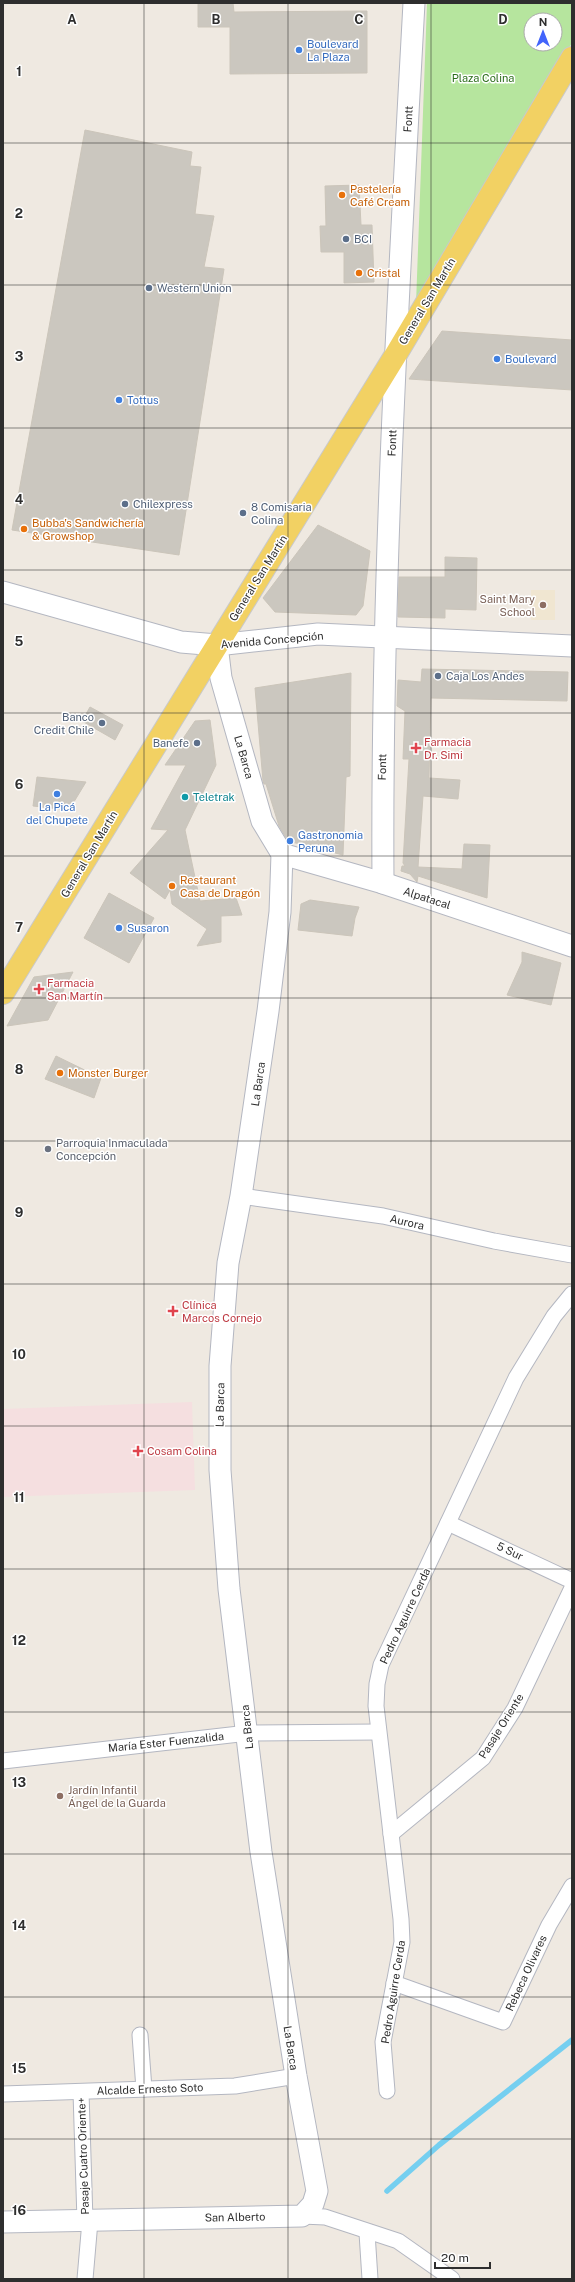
<svg xmlns="http://www.w3.org/2000/svg" width="575" height="2282" font-family="'Public Sans',sans-serif">
  <style>
    .education { fill: #f0e6d1 }
    .medical { fill: #f5dfe0 }
    .green { fill: #b6e59e; fill-rule: evenodd }
    .lines { fill: none; stroke-linecap: round; stroke-linejoin: round }
    .stream { stroke: #75cff0; stroke-width: 5.5 }
    .building { fill: #cbc7bf; stroke: #cbc5ba }
    .street-casing { stroke: #b4b7c1; stroke-width: 17 }
    .secondary-casing { stroke: #b4b7c1; stroke-width: 23 }
    .primary-casing { stroke: #c9c9c9; stroke-width: 24 }
    .street { stroke: #fff; stroke-width: 15 }
    .secondary { stroke: #fff; stroke-width: 21 }
    .primary { stroke: #f2d163; stroke-width: 22 }
    .grid { fill: none; stroke: #2e2e2e; stroke-width: 1; stroke-opacity: 0.55 }
    .shop-dot { fill: #3f7fe0; stroke: #fff; stroke-width: 1.5 }
    .food-dot { fill: #e8710a; stroke: #fff; stroke-width: 1.5 }
    .service-dot { fill: #5c6f8a; stroke: #fff; stroke-width: 1.5 }
    .education-dot { fill: #8d6e63; stroke: #fff; stroke-width: 1.5 }
    .health-dot { fill: #e0444e; stroke: #fff; stroke-width: 1.5 }
    .culture-dot { fill: #0f9aa8; stroke: #fff; stroke-width: 1.5 }
    .worship-dot { fill: #6b7280; stroke: #fff; stroke-width: 1.5 }
    .labels { text-anchor: middle; dominant-baseline: central; stroke-width: 3; stroke-linejoin: round; paint-order: stroke }
    .shop-label { font-size: 11px; fill: #366cbe; stroke: #fff; text-anchor: start }
    .park-label { font-size: 11px; fill: #2c6e1b; stroke: #fff }
    .street-label { font-size: 11px; fill: #2e2e2e; stroke: #fff }
    .food-label { font-size: 11px; fill: #c56008; stroke: #fff; text-anchor: start }
    .service-label { font-size: 11px; fill: #4e5e75; stroke: #fff; text-anchor: start }
    .education-label { font-size: 11px; fill: #785e54; stroke: #fff; text-anchor: end }
    .health-label { font-size: 11px; fill: #be3a42; stroke: #fff; text-anchor: start }
    .culture-label { font-size: 11px; fill: #0d838f; stroke: #fff; text-anchor: start }
    .worship-label { font-size: 11px; fill: #5b616d; stroke: #fff; text-anchor: start }
    .grid-label { font-size: 13px; text-anchor: middle; font-weight: bold; fill: #2e2e2e; stroke: #fff; stroke-width: 3; stroke-linejoin: round; paint-order: stroke }
  </style>
  <rect width="100%" height="100%" fill="#efe9e1"/>
  <!-- education -->
  <rect class="education" x="531" y="590" width="24" height="30"/>
  <!-- medical -->
  <polygon class="medical" points="192,1402 195,1490 3,1497 3,1409"/>
  <!-- green -->
  <path class="green" d="M427,3H572V43L416,304ZM531,20H555V44H531Z"/>
  <g class="lines">
    <!-- stream -->
    <polyline class="stream" points="387,2191 439,2145 572,2040"/>
  </g>
  <!-- building -->
  <g class="building">
    <polygon points="198,3 233,3 234,12 367,11 367,73 230,74 230,27 198,27"/>
    <polygon points="85,130 192,152 190,166 201,167 195,214 214,216 204,267 224,269 179,555 12,530"/>
    <polygon points="359,185 361,225 372,225 374,282 344,283 344,252 321,252 320,226 326,226 325,186"/>
    <polygon points="442,331 572,340 572,390 409,379"/>
    <polygon points="318,525 370,551 363,606 356,615 275,612 263,598"/>
    <polygon points="445,557 477,558 476,610 445,609 445,618 398,617 399,577 445,577"/>
    <polygon points="422,669 568,672 567,701 431,698 429,778 460,780 458,799 423,796 418,867 462,869 464,844 490,845 487,898 418,876 417,882 410,874 401,871 402,866 405,866 403,863 409,759 403,759 405,711 397,706 398,680 421,682"/>
    <polygon points="351,673 350,776 346,777 343,855 288,841 279,826 266,784 264,784 263,781 255,688"/>
    <polygon points="90,707 123,725 115,740 82,721"/>
    <polygon points="210,720 216,765 185,830 200,901 236,898 242,915 221,916 221,942 197,946 207,929 172,904 170,890 165,899 130,873 168,830 151,829 186,765 165,765 195,721"/>
    <polygon points="37,777 86,782 69,810 33,806"/>
    <polygon points="109,893 154,918 129,963 84,938"/>
    <polygon points="310,900 359,907 355,918 352,936 298,930 301,904"/>
    <polygon points="522,952 561,963 551,1005 507,995 522,962"/>
    <polygon points="73,972 48,1020 7,1026 34,977"/>
    <polygon points="56,1056 101,1078 94,1098 45,1079"/>
  </g>
  <g class="lines">
    <defs>
      <g id="street">
        <polyline points="241,1196 383,1216 494,1241 572,1255"/>
        <polyline points="448,1523 572,1581"/>
        <polyline points="3,1761 248,1733 378,1732"/>
        <polyline points="391,1834 483,1758 515,1708 572,1588"/>
        <polyline points="394,1983 503,2022 549,1925 572,1886"/>
        <polyline points="140,2035 144,2089"/>
        <polyline points="387,2091 383,2042 402,1942 401,1919 376,1706 377,1684 381,1665 516,1378 554,1316 572,1294"/>
        <polyline points="81,2092 85,2221"/>
        <polyline points="3,2094 235,2086 296,2076"/>
        <polyline points="302,2216 325,2217 398,2241 452,2279"/>
        <polyline points="367,2233 370,2279"/>
        <polyline points="85,2279 90,2221"/>
      </g>
      <g id="secondary">
        <polyline points="3,592 181,642 217,645 318,634 572,646"/>
        <polyline points="282,854 383,883 572,946"/>
        <path d="M383,883C381,590 398,296 414,3"/>
        <polyline points="3,2222 302,2216 313,2204 317,2191 296,2076 261,1852 229,1589 220,1470 220,1366 228,1263 241,1196 268,1011 280,912 282,854 262,821 221,678 217,645"/>
      </g>
      <polyline id="primary" points="3,993 395,356 572,58"/>
    </defs>
    <!-- street casing -->
    <use href="#street" class="street-casing"/>
    <!-- secondary casing -->
    <use href="#secondary" class="secondary-casing"/>
    <!-- primary casing -->
    <use href="#primary" class="primary-casing"/>
    <!-- street -->
    <use href="#street" class="street"/>
    <!-- secondary -->
    <use href="#secondary" class="secondary"/>
    <!-- primary -->
    <use href="#primary" class="primary"/>
  </g>
  <!-- grid -->
  <path class="grid" d="M144,3V2279M288,3V2279M431,3V2279M3,143H572M3,285H572M3,428H572M3,570H572M3,713H572M3,856H572M3,998H572M3,1141H572M3,1284H572M3,1426H572M3,1569H572M3,1712H572M3,1854H572M3,1997H572M3,2139H572"/>
  <!-- markers -->
  <g class="shop-dot">
    <circle cx="299" cy="50" r="4"/>
    <circle cx="497" cy="359" r="4"/>
    <circle cx="119" cy="400" r="4"/>
    <circle cx="57" cy="794" r="4"/>
    <circle cx="290" cy="841" r="4"/>
    <circle cx="119" cy="928" r="4"/>
  </g>
  <g class="food-dot">
    <circle cx="342" cy="195" r="4"/>
    <circle cx="359" cy="273" r="4"/>
    <circle cx="24" cy="529" r="4"/>
    <circle cx="172" cy="886" r="4"/>
    <circle cx="60" cy="1073" r="4"/>
  </g>
  <g class="service-dot">
    <circle cx="346" cy="239" r="4"/>
    <circle cx="149" cy="288" r="4"/>
    <circle cx="125" cy="504" r="4"/>
    <circle cx="243" cy="513" r="4"/>
    <circle cx="438" cy="676" r="4"/>
    <circle cx="102" cy="723" r="4"/>
    <circle cx="197" cy="743" r="4"/>
  </g>
  <g class="education-dot">
    <circle cx="543" cy="605" r="4"/>
    <circle cx="60" cy="1796" r="4"/>
  </g>
  <g class="health-dot">
    <path d="M414 742h4v4h4v4h-4v4h-4v-4h-4v-4h4z"/>
    <path d="M37 983h4v4h4v4h-4v4h-4v-4h-4v-4h4z"/>
    <path d="M171 1305h4v4h4v4h-4v4h-4v-4h-4v-4h4z"/>
    <path d="M136 1445h4v4h4v4h-4v4h-4v-4h-4v-4h4z"/>
  </g>
  <circle class="culture-dot" cx="185" cy="797" r="4"/>
  <circle class="worship-dot" cx="48" cy="1149" r="4"/>
  <g class="labels">
    <!-- shop labels -->
    <g class="shop-label">
      <text x="307" y="44">Boulevard<tspan x="307" dy="13">La Plaza</tspan></text>
      <text x="505" y="359">Boulevard</text>
      <text x="127" y="400">Tottus</text>
      <text x="57" y="807" text-anchor="middle">La Picá<tspan x="57" dy="13">del Chupete</tspan></text>
      <text x="298" y="835">Gastronomia<tspan x="298" dy="13">Peruna</tspan></text>
      <text x="127" y="928">Susaron</text>
    </g>
    <!-- park labels -->
    <g class="park-label">
      <text x="483" y="78">Plaza Colina</text>
    </g>
    <!-- street labels -->
    <g class="street-label">
      <text transform="translate(408 119) rotate(-87)">Fontt</text>
      <text transform="translate(427 301) rotate(-59)">General San Martín</text>
      <text transform="translate(392 443) rotate(-88)">Fontt</text>
      <text transform="translate(258 578) rotate(-58)">General San Martín</text>
      <text transform="translate(272 640) rotate(-5)">Avenida Concepción</text>
      <text transform="translate(244 757) rotate(74)">La Barca</text>
      <text transform="translate(382 767) rotate(-89)">Fontt</text>
      <text transform="translate(89 854) rotate(-59)">General San Martín</text>
      <text transform="translate(427 898) rotate(18)">Alpatacal</text>
      <text transform="translate(258 1084) rotate(-82)">La Barca</text>
      <text transform="translate(407 1222) rotate(13)">Aurora</text>
      <text transform="translate(220 1405) rotate(-89)">La Barca</text>
      <text transform="translate(510 1551) rotate(25)">5 Sur</text>
      <text transform="translate(405 1616) rotate(-65)">Pedro Aguirre Cerda</text>
      <text transform="translate(501 1726) rotate(-58)">Pasaje Oriente</text>
      <text transform="translate(247 1727) rotate(-96)">La Barca</text>
      <text transform="translate(166 1742) rotate(-6)">María Ester Fuenzalida</text>
      <text transform="translate(526 1973) rotate(-65)">Rebeca Olivares</text>
      <text transform="translate(393 1992) rotate(-81)">Pedro Aguirre Cerda</text>
      <text transform="translate(291 2048) rotate(81)">La Barca</text>
      <text transform="translate(150 2089) rotate(-2)">Alcalde Ernesto Soto</text>
      <text transform="translate(83 2156) rotate(-92)">Pasaje Cuatro Oriente+</text>
      <text transform="translate(235 2217) rotate(-1)">San Alberto</text>
    </g>
    <!-- food labels -->
    <g class="food-label">
      <text x="350" y="189">Pastelería<tspan x="350" dy="13">Café Cream</tspan></text>
      <text x="367" y="273">Cristal</text>
      <text x="32" y="523">Bubba's Sandwichería<tspan x="32" dy="13">&amp; Growshop</tspan></text>
      <text x="180" y="880">Restaurant<tspan x="180" dy="13">Casa de Dragón</tspan></text>
      <text x="68" y="1073">Monster Burger</text>
    </g>
    <!-- service labels -->
    <g class="service-label">
      <text x="354" y="239">BCI</text>
      <text x="157" y="288">Western Union</text>
      <text x="133" y="504">Chilexpress</text>
      <text x="251" y="507">8 Comisaria<tspan x="251" dy="13">Colina</tspan></text>
      <text x="446" y="676">Caja Los Andes</text>
      <text x="94" y="717" text-anchor="end">Banco<tspan x="94" dy="13">Credit Chile</tspan></text>
      <text x="189" y="743" text-anchor="end">Banefe</text>
    </g>
    <!-- education labels -->
    <g class="education-label">
      <text x="535" y="599">Saint Mary<tspan x="535" dy="13">School</tspan></text>
      <text x="68" y="1790" text-anchor="start">Jardín Infantil<tspan x="68" dy="13">Ángel de la Guarda</tspan></text>
    </g>
    <!-- health labels -->
    <g class="health-label">
      <text x="424" y="742">Farmacia<tspan x="424" dy="13">Dr. Simi</tspan></text>
      <text x="47" y="983">Farmacia<tspan x="47" dy="13">San Martín</tspan></text>
      <text x="182" y="1305">Clínica<tspan x="182" dy="13">Marcos Cornejo</tspan></text>
      <text x="147" y="1451">Cosam Colina</text>
    </g>
    <!-- culture labels -->
    <g class="culture-label">
      <text x="193" y="797">Teletrak</text>
    </g>
    <!-- worship labels -->
    <g class="worship-label">
      <text x="56" y="1143">Parroquia Inmaculada<tspan x="56" dy="13">Concepción</tspan></text>
    </g>
  </g>
  <g class="grid-label">
    <text x="72" y="24">A</text>
    <text x="216" y="24">B</text>
    <text x="359" y="24">C</text>
    <text x="503" y="24">D</text>
    <text x="19" y="76">1</text>
    <text x="19" y="218">2</text>
    <text x="19" y="361">3</text>
    <text x="19" y="504">4</text>
    <text x="19" y="646">5</text>
    <text x="19" y="789">6</text>
    <text x="19" y="932">7</text>
    <text x="19" y="1074">8</text>
    <text x="19" y="1217">9</text>
    <text x="19" y="1359">10</text>
    <text x="19" y="1502">11</text>
    <text x="19" y="1645">12</text>
    <text x="19" y="1787">13</text>
    <text x="19" y="1930">14</text>
    <text x="19" y="2073">15</text>
    <text x="19" y="2215">16</text>
  </g>
  <!-- border -->
  <rect width="575" height="2282" fill="none" stroke="#2e2e2e" stroke-width="8"/>
  <!-- north arrow -->
  <g transform="translate(543 32)"><circle r="19" fill="#ffffff" stroke="#ababab"/>
  <path d="M0-3L7 15L0 10L-7 15Z" fill="#4264fb"/>
  <text y="-6" font-size="11" font-weight="bold" text-anchor="middle" fill="#2e2e2e">N</text>
  </g>
  <!-- scale -->
  <path d="M435 2262v6h55v-6" fill="none" stroke="#2e2e2e" stroke-width="2"/>
  <text x="441" y="2262" font-size="12" fill="#2e2e2e" stroke="#ffffff" stroke-width="3" paint-order="stroke">20 m</text>
</svg>
